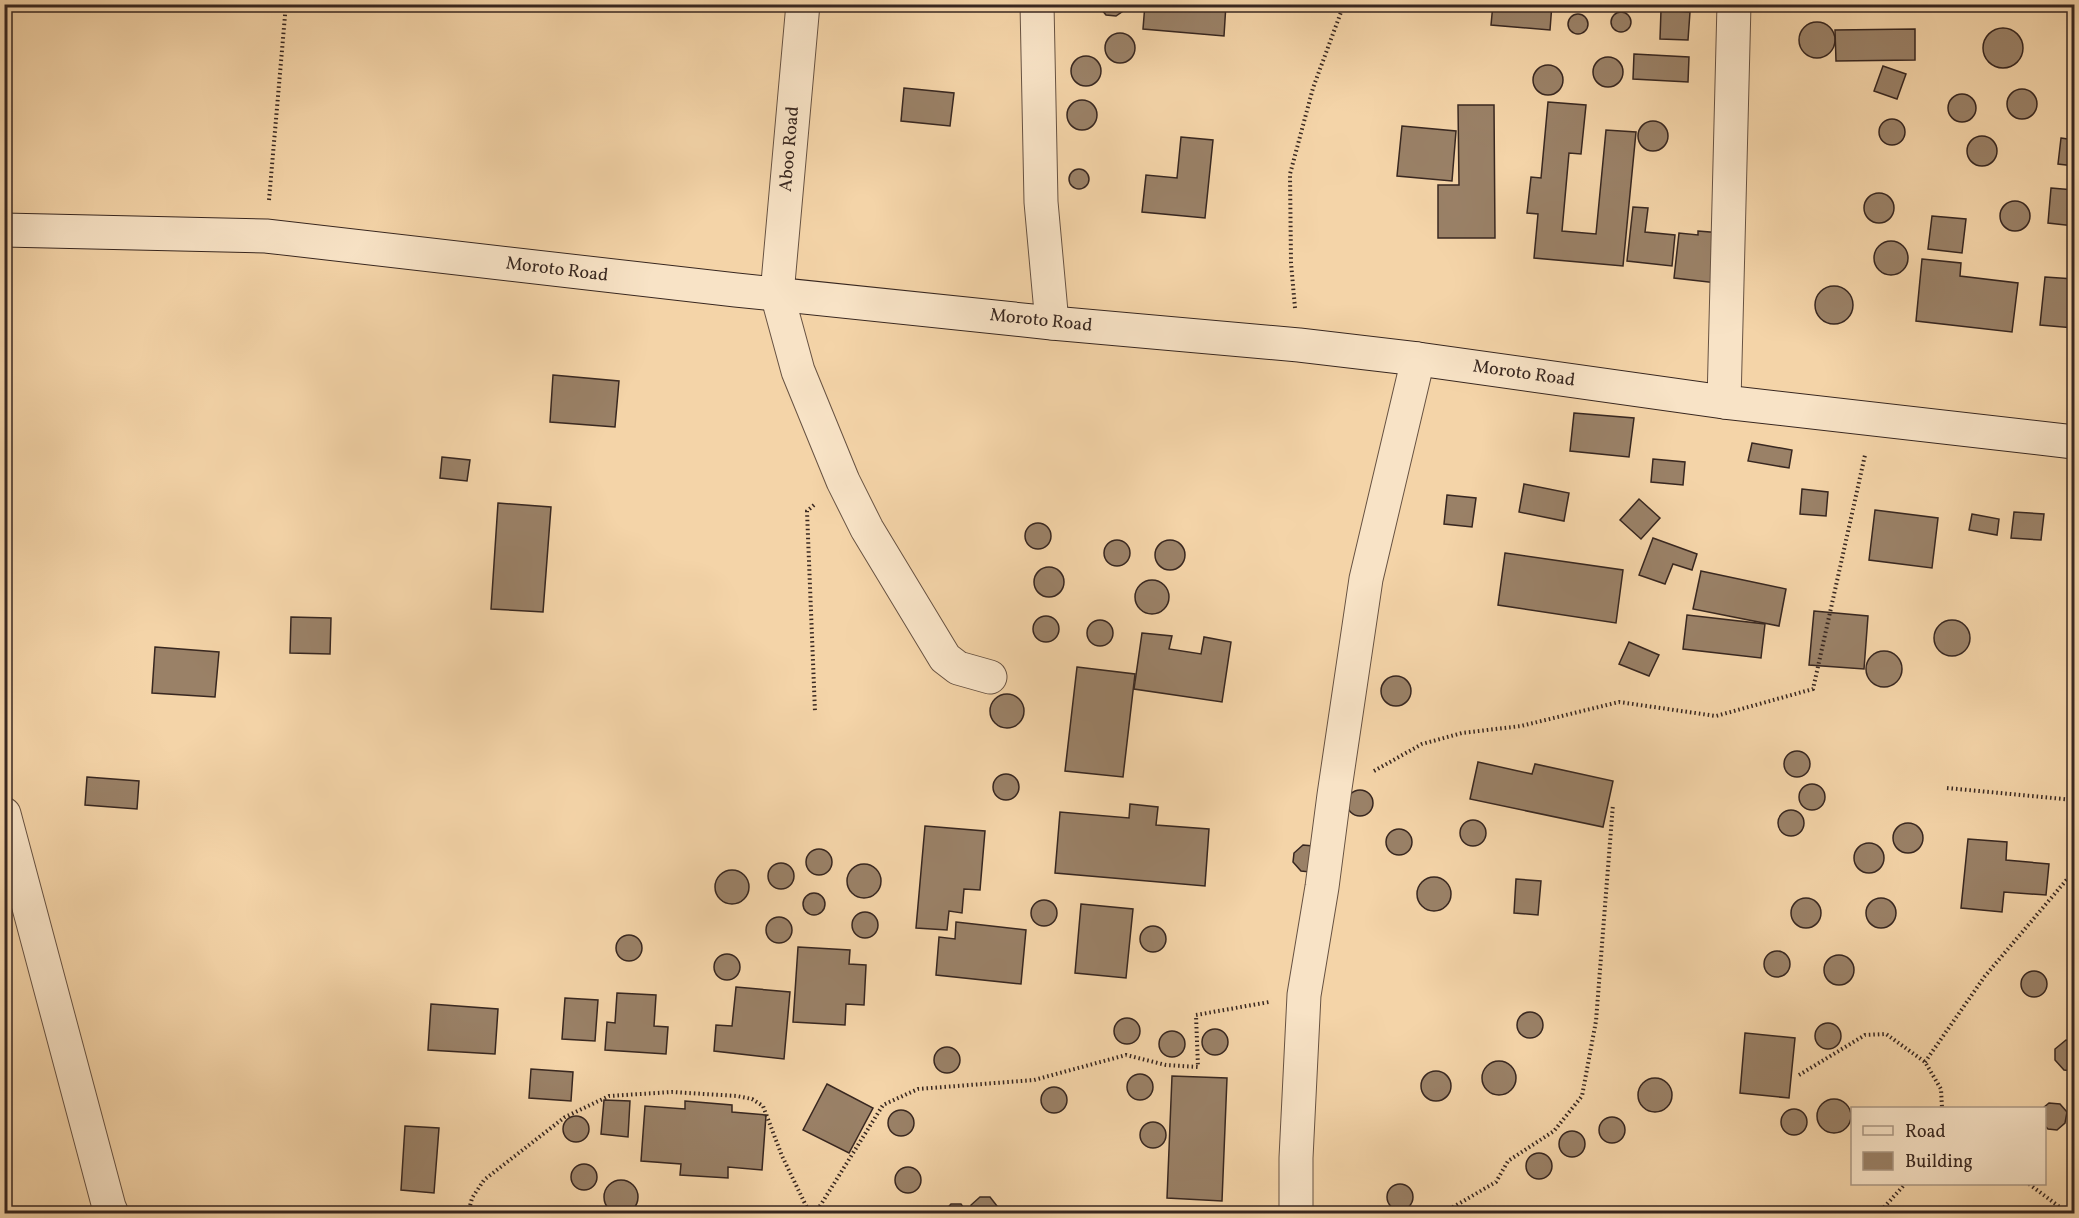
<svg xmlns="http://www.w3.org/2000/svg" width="2079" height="1218" font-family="Vollkorn,serif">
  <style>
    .building { fill: #9a8167; stroke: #382720; stroke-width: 1.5 }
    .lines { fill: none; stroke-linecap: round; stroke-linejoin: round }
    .street-casing { stroke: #675242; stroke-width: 35 }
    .secondary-casing { stroke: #382720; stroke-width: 35 }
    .path { stroke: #382720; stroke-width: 4; stroke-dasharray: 1.5 3; stroke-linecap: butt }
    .street { stroke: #f8e3c6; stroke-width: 33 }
    .secondary { stroke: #f8e3c6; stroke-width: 33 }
    .labels { text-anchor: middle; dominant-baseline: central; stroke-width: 4.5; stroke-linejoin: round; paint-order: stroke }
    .street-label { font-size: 18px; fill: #382720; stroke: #f8e3c6 }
  </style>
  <rect width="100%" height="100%" fill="#f4d4a8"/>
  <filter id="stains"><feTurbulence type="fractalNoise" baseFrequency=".00333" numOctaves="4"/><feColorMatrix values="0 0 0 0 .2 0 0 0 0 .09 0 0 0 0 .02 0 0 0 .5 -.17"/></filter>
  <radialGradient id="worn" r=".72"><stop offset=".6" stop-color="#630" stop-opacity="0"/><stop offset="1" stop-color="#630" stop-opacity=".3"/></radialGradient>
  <!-- building -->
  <g class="building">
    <polygon points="1097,4 1126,4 1126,9 1116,16 1106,15"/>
    <polygon points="1145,4 1226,4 1224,36 1143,29"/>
    <polygon points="1493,4 1552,4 1550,30 1491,25"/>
    <polygon points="1877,4 1894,4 1894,11 1877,10"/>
    <polygon points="1661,10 1690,12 1688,40 1660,39"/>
    <circle cx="1621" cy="22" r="10"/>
    <circle cx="1578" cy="24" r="10"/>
    <circle cx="1817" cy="40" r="18"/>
    <circle cx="2003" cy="48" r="20"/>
    <polygon points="1915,29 1915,60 1836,61 1835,30"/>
    <circle cx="1120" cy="48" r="15"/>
    <polygon points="1634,54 1689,57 1688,82 1633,79"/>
    <circle cx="1086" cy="71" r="15"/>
    <circle cx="1608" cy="72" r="15"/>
    <circle cx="1548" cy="80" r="15"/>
    <polygon points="1883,66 1906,74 1897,99 1874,91"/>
    <polygon points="904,88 954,93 950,126 901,121"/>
    <circle cx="2022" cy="104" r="15"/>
    <circle cx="1962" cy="108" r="14"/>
    <circle cx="1082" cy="115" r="15"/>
    <polygon points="1548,102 1586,105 1581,154 1569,153 1562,231 1596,234 1606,130 1636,132 1623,266 1534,258 1538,214 1527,213 1531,177 1541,178"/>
    <polygon points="1458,105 1494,105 1495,238 1438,238 1438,185 1459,185"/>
    <circle cx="1892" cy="132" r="13"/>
    <circle cx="1653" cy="136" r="15"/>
    <polygon points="1402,126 1456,131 1452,181 1397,176"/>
    <circle cx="1982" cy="151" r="15"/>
    <polygon points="1181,137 1213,140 1205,218 1142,212 1146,175 1177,178"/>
    <polygon points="2061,138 2074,140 2074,166 2058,164"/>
    <circle cx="1079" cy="179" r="10"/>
    <polygon points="2051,188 2074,190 2074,226 2048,223"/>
    <circle cx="1879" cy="208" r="15"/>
    <circle cx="2015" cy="216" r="15"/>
    <polygon points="1633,207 1648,208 1645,232 1675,235 1672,266 1627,261"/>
    <polygon points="1932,216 1966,219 1962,253 1928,249"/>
    <polygon points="1698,231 1722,233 1717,283 1674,278 1679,233 1698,235"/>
    <circle cx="1891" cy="258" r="17"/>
    <polygon points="1922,259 1961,263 1960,276 2018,283 2012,332 1916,321"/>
    <polygon points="2045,277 2074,279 2074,328 2040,325"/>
    <circle cx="1834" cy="305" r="19"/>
    <polygon points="553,375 619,381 615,427 550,422"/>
    <polygon points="1574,413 1634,418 1629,457 1570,451"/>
    <polygon points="1752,443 1792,450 1789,468 1748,461"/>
    <polygon points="442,457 470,460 467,481 440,478"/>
    <polygon points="1653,459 1685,462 1683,485 1651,482"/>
    <polygon points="1524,484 1569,493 1564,521 1519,512"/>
    <polygon points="1802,489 1828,492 1826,516 1800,514"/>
    <polygon points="1447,495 1476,498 1472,527 1444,524"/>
    <polygon points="1639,499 1660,518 1641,539 1620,520"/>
    <polygon points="498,503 551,507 543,612 491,609"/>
    <polygon points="1875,510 1938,518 1932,568 1869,560"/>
    <polygon points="2014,512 2044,514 2041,540 2011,538"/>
    <polygon points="1972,514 1999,519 1997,535 1969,530"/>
    <circle cx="1038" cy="536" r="13"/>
    <polygon points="1653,538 1697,554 1692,570 1673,564 1665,584 1639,575"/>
    <circle cx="1170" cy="555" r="15"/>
    <circle cx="1117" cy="553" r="13"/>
    <polygon points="1505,553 1623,570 1616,623 1498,605"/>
    <circle cx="1049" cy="582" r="15"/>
    <polygon points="1701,571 1786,589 1779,626 1693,609"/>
    <circle cx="1152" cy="597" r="17"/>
    <polygon points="1814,611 1868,616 1864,669 1809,665"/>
    <polygon points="1687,615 1765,624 1761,658 1683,649"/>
    <circle cx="1046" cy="629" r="13"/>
    <polygon points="291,617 331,618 330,654 290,653"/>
    <circle cx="1100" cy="633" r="13"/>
    <circle cx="1952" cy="638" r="18"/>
    <polygon points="1142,633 1172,636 1169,649 1201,654 1204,637 1231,642 1222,702 1134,689"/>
    <polygon points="1629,642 1659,655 1649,676 1619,664"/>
    <polygon points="155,647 219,652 215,697 152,693"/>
    <circle cx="1884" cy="669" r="18"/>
    <polygon points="1077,667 1135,674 1123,777 1065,771"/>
    <circle cx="1396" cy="691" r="15"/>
    <circle cx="1007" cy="711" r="17"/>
    <circle cx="1797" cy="764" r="13"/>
    <polygon points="1478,762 1532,774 1535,764 1613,781 1603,827 1470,799"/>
    <circle cx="1006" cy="787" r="13"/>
    <polygon points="87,777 139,781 137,809 85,805"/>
    <circle cx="1812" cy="797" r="13"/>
    <circle cx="1360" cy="803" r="13"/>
    <polygon points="1130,804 1158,807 1156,825 1209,829 1205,886 1055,873 1060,812 1129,818"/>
    <circle cx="1791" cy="823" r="13"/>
    <circle cx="1473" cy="833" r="13"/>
    <circle cx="1908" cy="838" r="15"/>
    <polygon points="925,826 985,831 980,890 964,889 962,913 949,911 947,930 916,928"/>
    <circle cx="1399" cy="842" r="13"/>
    <polygon points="1968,839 2007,842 2006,860 2049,864 2046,895 2004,892 2002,912 1961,908"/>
    <circle cx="1869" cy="858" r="15"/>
    <polygon points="1303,845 1313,846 1310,872 1301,871 1293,862 1294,853"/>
    <circle cx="819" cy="862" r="13"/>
    <circle cx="781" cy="876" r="13"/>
    <circle cx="864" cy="881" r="17"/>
    <circle cx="732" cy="887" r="17"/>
    <circle cx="1434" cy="894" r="17"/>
    <polygon points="1516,879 1541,881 1538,915 1514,913"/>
    <circle cx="814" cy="904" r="11"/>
    <circle cx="1881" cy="913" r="15"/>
    <circle cx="1806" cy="913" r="15"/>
    <circle cx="1044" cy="913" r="13"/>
    <polygon points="1081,904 1133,909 1126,978 1075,973"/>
    <circle cx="865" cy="925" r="13"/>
    <circle cx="779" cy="930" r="13"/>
    <polygon points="956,922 1026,930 1021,984 936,975 939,937 955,939"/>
    <circle cx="1153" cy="939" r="13"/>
    <circle cx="629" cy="948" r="13"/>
    <polygon points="798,947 850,950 849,964 866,965 864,1005 846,1004 845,1025 793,1022"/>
    <circle cx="1777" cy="964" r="13"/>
    <circle cx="727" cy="967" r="13"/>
    <circle cx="1839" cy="970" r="15"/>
    <circle cx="2034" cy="984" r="13"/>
    <polygon points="736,987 790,992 784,1059 714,1051 716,1025 732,1026"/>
    <polygon points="617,993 656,995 654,1026 668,1027 666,1054 605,1050 607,1022 615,1023"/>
    <polygon points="565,998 598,1000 595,1041 562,1039"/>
    <polygon points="431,1004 498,1009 495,1054 428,1050"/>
    <circle cx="1530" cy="1025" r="13"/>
    <circle cx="1127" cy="1031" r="13"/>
    <circle cx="1828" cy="1036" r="13"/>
    <circle cx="1215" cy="1042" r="13"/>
    <circle cx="1172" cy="1044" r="13"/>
    <polygon points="1745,1033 1795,1038 1789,1098 1740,1093"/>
    <polygon points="2066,1040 2074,1041 2074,1071 2064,1070 2055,1060 2055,1049"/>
    <circle cx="947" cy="1060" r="13"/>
    <circle cx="1499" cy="1078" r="17"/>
    <polygon points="531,1069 573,1072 571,1101 529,1098"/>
    <circle cx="1436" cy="1086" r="15"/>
    <circle cx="1140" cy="1087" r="13"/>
    <polygon points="1172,1076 1227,1078 1222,1201 1167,1198"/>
    <circle cx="1655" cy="1095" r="17"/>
    <polygon points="827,1084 873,1108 849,1153 803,1130"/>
    <circle cx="1054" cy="1100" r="13"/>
    <circle cx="1834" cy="1116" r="17"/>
    <polygon points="604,1100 630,1101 628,1137 601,1134"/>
    <polygon points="685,1101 732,1105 732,1112 766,1115 762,1170 728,1167 728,1178 680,1175 681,1164 641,1161 645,1106 685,1109"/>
    <polygon points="2049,1103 2060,1104 2067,1112 2065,1123 2057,1130 2048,1129 2044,1125 2044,1108 2043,1108"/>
    <circle cx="1794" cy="1122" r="13"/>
    <circle cx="901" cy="1123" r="13"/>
    <circle cx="576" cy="1129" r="13"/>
    <circle cx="1612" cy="1130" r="13"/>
    <circle cx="1153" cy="1135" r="13"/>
    <polygon points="405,1126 439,1128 434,1193 401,1190"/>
    <circle cx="1572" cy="1144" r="13"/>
    <circle cx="1539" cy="1166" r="13"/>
    <circle cx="584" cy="1177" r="13"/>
    <circle cx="908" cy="1180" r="13"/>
    <circle cx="621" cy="1197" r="17"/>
    <circle cx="1400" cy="1197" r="13"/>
    <polygon points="980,1197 990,1197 997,1206 996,1214 970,1214 971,1205"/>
    <polygon points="951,1204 961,1204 968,1214 942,1214"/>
  </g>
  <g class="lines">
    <defs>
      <g id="street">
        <polyline points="803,4 777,294 798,371 843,481 867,529 945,658 958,668 990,677"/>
        <polyline points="1037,4 1041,202 1052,323"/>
        <polyline points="1724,402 1734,4"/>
        <polyline points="4,814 109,1207 112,1214"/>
        <polyline points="1296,1214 1296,1158 1304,995 1322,887 1334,795 1366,579 1418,359"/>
      </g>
      <polyline id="secondary" points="4,230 266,236 736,290 1052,323 1299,345 1418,359 1724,402 2074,442"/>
    </defs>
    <!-- street casing -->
    <use href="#street" class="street-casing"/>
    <!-- secondary casing -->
    <use href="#secondary" class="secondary-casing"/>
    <!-- path -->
    <g class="path">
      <polyline points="269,200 286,4"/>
      <polyline points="1295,308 1291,263 1290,174 1313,88 1344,4"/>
      <polyline points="814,505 807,511 815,712"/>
      <polyline points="1374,771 1422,744 1462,733 1521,726 1619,702 1716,716 1813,689 1865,455"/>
      <polyline points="1947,788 2074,800"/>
      <polyline points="1925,1062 1985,976 2074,871"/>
      <polyline points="1799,1075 1865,1035 1886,1034 1925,1062 1941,1089 1942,1108"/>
      <polyline points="2029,1184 2069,1214"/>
      <polyline points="468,1214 472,1198 484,1180 565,1117 609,1096 672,1092 737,1096 752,1099 763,1106 782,1156 810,1214"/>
      <polyline points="815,1214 883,1105 918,1089 1034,1080 1126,1055 1166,1065 1198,1067 1196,1015 1269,1002"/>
      <polyline points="1441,1214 1496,1182 1508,1161 1554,1131 1582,1096 1596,1021 1613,804"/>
      <polyline points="1878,1214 1905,1184"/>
    </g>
    <!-- street -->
    <use href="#street" class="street"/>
    <!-- secondary -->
    <use href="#secondary" class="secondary"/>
  </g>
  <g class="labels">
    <!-- street labels -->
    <g class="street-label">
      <text transform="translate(790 149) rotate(-85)">Aboo Road</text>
      <text transform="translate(557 270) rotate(7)">Moroto Road</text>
      <text transform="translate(1041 321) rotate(6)">Moroto Road</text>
      <text transform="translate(1524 374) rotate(8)">Moroto Road</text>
    </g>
  </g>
  <!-- margin -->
  <rect width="2079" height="1218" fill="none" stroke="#f4d4a8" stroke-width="24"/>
  <rect x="6" y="6" width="2067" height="1206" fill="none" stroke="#382720" stroke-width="3"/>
  <rect x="12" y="12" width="2055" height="1194" fill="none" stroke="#382720" stroke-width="1.5"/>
  <!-- legend -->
  <rect x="1851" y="1107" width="195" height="78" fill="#f8e3c6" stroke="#ab9884" stroke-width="1.5"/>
  <rect x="1863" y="1126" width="30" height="9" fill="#f8e3c6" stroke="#ab9884" stroke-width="1.5"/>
  <text x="1905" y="1137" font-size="18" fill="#382720">Road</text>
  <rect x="1863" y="1152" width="30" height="18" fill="#9a8167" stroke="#ab9884" stroke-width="1.5"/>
  <text x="1905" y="1167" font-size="18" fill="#382720">Building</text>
  <rect width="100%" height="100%" filter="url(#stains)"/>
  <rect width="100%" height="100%" fill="url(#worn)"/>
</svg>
